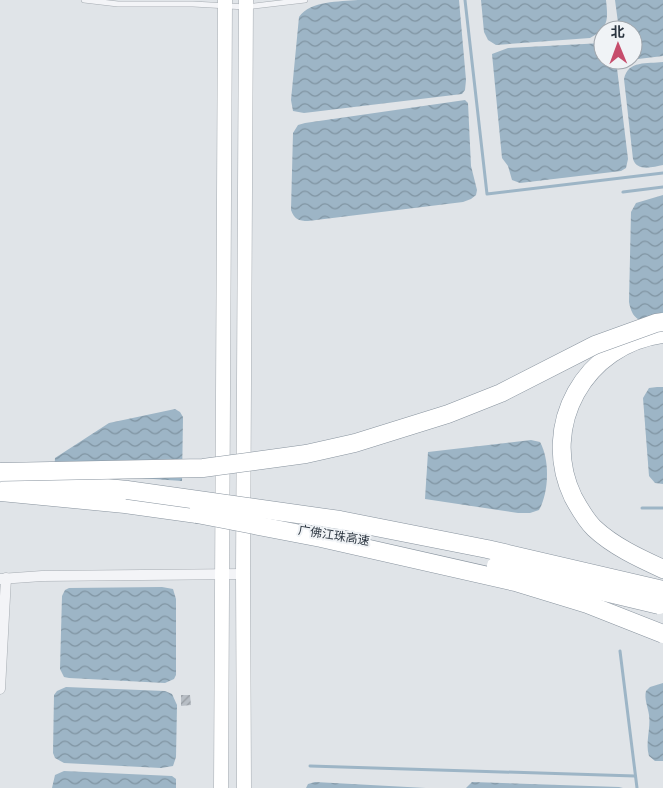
<svg xmlns="http://www.w3.org/2000/svg" width="663" height="788" font-family="'Noto Sans','Noto Sans SC',sans-serif">
  <style>
    .water { fill: url(#water-waves) }
    .lines { fill: none; stroke-linecap: round; stroke-linejoin: round }
    .stream { stroke: #9db5c6; stroke-width: 3 }
    .building { fill: url(#building-hatch) }
    .service-casing { stroke: #a6acb2; stroke-width: 6 }
    .minor-casing { stroke: #a6acb2; stroke-width: 11 }
    .secondary-casing { stroke: #a6acb2; stroke-width: 15 }
    .motorway-casing { stroke: #88939e; stroke-width: 19 }
    .service { stroke: #f3f4f7; stroke-width: 5 }
    .minor { stroke: #f3f4f7; stroke-width: 10 }
    .secondary { stroke: #fff; stroke-width: 14 }
    .motorway { stroke: #fff; stroke-width: 18 }
    .motorway-bridge-casing { stroke: #88939e; stroke-width: 19; stroke-linecap: butt }
    .motorway-bridge { stroke: #fff; stroke-width: 18 }
    .labels { text-anchor: middle; dominant-baseline: central; stroke-width: 4; stroke-linejoin: round; paint-order: stroke }
    .street-label { font-size: 12px; fill: #2a343f; stroke: #f0f3f6 }
  </style>
  <defs>
    <pattern id="water-waves" width="16" height="10" patternUnits="userSpaceOnUse" patternTransform="scale(1.25)"><rect width="16" height="10" fill="#9db5c6"/><path d="M0 5q4-4 8 0t8 0" fill="none" stroke="#8094a2"/></pattern>
    <pattern id="building-hatch" width="6" height="6" patternUnits="userSpaceOnUse" patternTransform="scale(1.25)"><rect width="6" height="6" fill="#b8bec5"/><path d="M-1 1l2-2M0 6l6-6M5 7l2-2" fill="none" stroke="#969ba1"/></pattern>
  </defs>
  <rect width="100%" height="100%" fill="#e0e4e8"/>
  <!-- water -->
  <g class="water">
    <path d="M358,0H459L466,80L465,90L462,94L304,113L293,111L291,100L299,17C311,0 339,2 358,0Z"/>
    <path d="M481,0H606C608,19 609,28 590,38L496,45L488,40L484,32Z"/>
    <polygon points="615,0 663,0 663,56 638,59 633,57 633,30 619,30"/>
    <polygon points="603,43 603,60 616,60 628,159 626,168 621,171 520,183 512,180 508,166 502,158 492,54 508,48"/>
    <path d="M663,62V165C653,167 637,172 633,159L624,79C628,60 647,64 663,62Z"/>
    <path d="M465,100L468,103L471,166L477,190L476,195L471,199L463,202L308,221C299,221 294,219 291,210L293,133L298,125L305,123Z"/>
    <path d="M663,195V321C644,322 633,324 629,302L631,212L636,203Z"/>
    <polygon points="657,387 663,387 663,484 655,483 649,476 643,398 649,388"/>
    <polygon points="175,409 180,412 183,417 182,481 54,472 55,458 109,423"/>
    <path d="M531,440L540,442C550,460 549,492 539,510L530,513H518L425,499L428,452Z"/>
    <polygon points="162,587 173,589 176,599 176,675 174,679 165,683 69,678 64,677 60,669 62,596 65,590 69,588"/>
    <path d="M663,683V761H655L649,756C645,742 651,729 649,715C648,707 644,699 646,691L650,687Z"/>
    <polygon points="66,687 165,691 172,694 177,705 176,757 173,766 161,768 64,763 55,758 53,753 54,695 57,691"/>
    <polygon points="64,771 172,776 176,779 176,788 52,788 55,775"/>
    <polygon points="315,782 426,788 306,788 308,784"/>
    <polygon points="472,782 619,787 623,788 466,788"/>
  </g>
  <g class="lines">
    <!-- stream -->
    <g class="stream">
      <polyline points="465,0 487,194 663,173"/>
      <polyline points="623,192 663,187"/>
      <polyline points="642,508 663,508"/>
      <polyline points="620,651 637,788"/>
      <polyline points="310,766 635,776"/>
    </g>
  </g>
  <!-- building -->
  <polygon class="building" points="181,695 190,695 191,705 181,706"/>
  <g class="lines">
    <defs>
      <polyline id="service" points="84,0 118,4 193,4 246,7 305,0"/>
      <g id="minor">
        <polyline points="0,579 42,576 243,574"/>
        <polyline points="0,689 6,578"/>
      </g>
      <g id="secondary">
        <polyline points="221,788 225,0"/>
        <polyline points="244,788 243,574 246,0"/>
      </g>
      <g id="motorway">
        <path d="M663,334C585,344 539,426 573,497C579,508 585,519 594,528C613,546 639,558 663,569"/>
        <polyline points="8,478 127,490"/>
        <polyline points="0,492 125,504 197,514"/>
      </g>
    </defs>
    <!-- service casing -->
    <use href="#service" class="service-casing"/>
    <!-- minor casing -->
    <use href="#minor" class="minor-casing"/>
    <!-- secondary casing -->
    <use href="#secondary" class="secondary-casing"/>
    <!-- motorway casing -->
    <use href="#motorway" class="motorway-casing"/>
    <!-- service -->
    <use href="#service" class="service"/>
    <!-- minor -->
    <use href="#minor" class="minor"/>
    <!-- secondary -->
    <use href="#secondary" class="secondary"/>
    <!-- motorway -->
    <use href="#motorway" class="motorway"/>
    <defs>
      <g id="motorway-bridge">
        <polyline points="0,472 203,468 306,454 355,443 448,414 501,393 595,345 656,323 663,322"/>
        <polyline points="127,490 340,520 487,549 663,590"/>
        <polyline points="197,514 321,538 515,582 587,604 663,634"/>
        <polyline points="496,566 659,605"/>
      </g>
    </defs>
    <!-- motorway-bridge casing -->
    <use href="#motorway-bridge" class="motorway-bridge-casing"/>
    <!-- motorway-bridge -->
    <use href="#motorway-bridge" class="motorway-bridge"/>
  </g>
  <g class="labels">
    <!-- street labels -->
    <g class="street-label">
      <text transform="translate(334 535) rotate(9)">广佛江珠高速</text>
    </g>
  </g>
  <!-- north arrow -->
  <g transform="translate(618 45) rotate(359)"><circle r="24" fill="#f0f3f6" stroke="#a1a7ad"/>
  <path d="M0-4L9 19L0 12L-9 19Z" fill="#c64d6c"/>
  <text y="-8" font-size="14" font-weight="bold" text-anchor="middle" fill="#2a343f">北</text>
  </g>
</svg>
